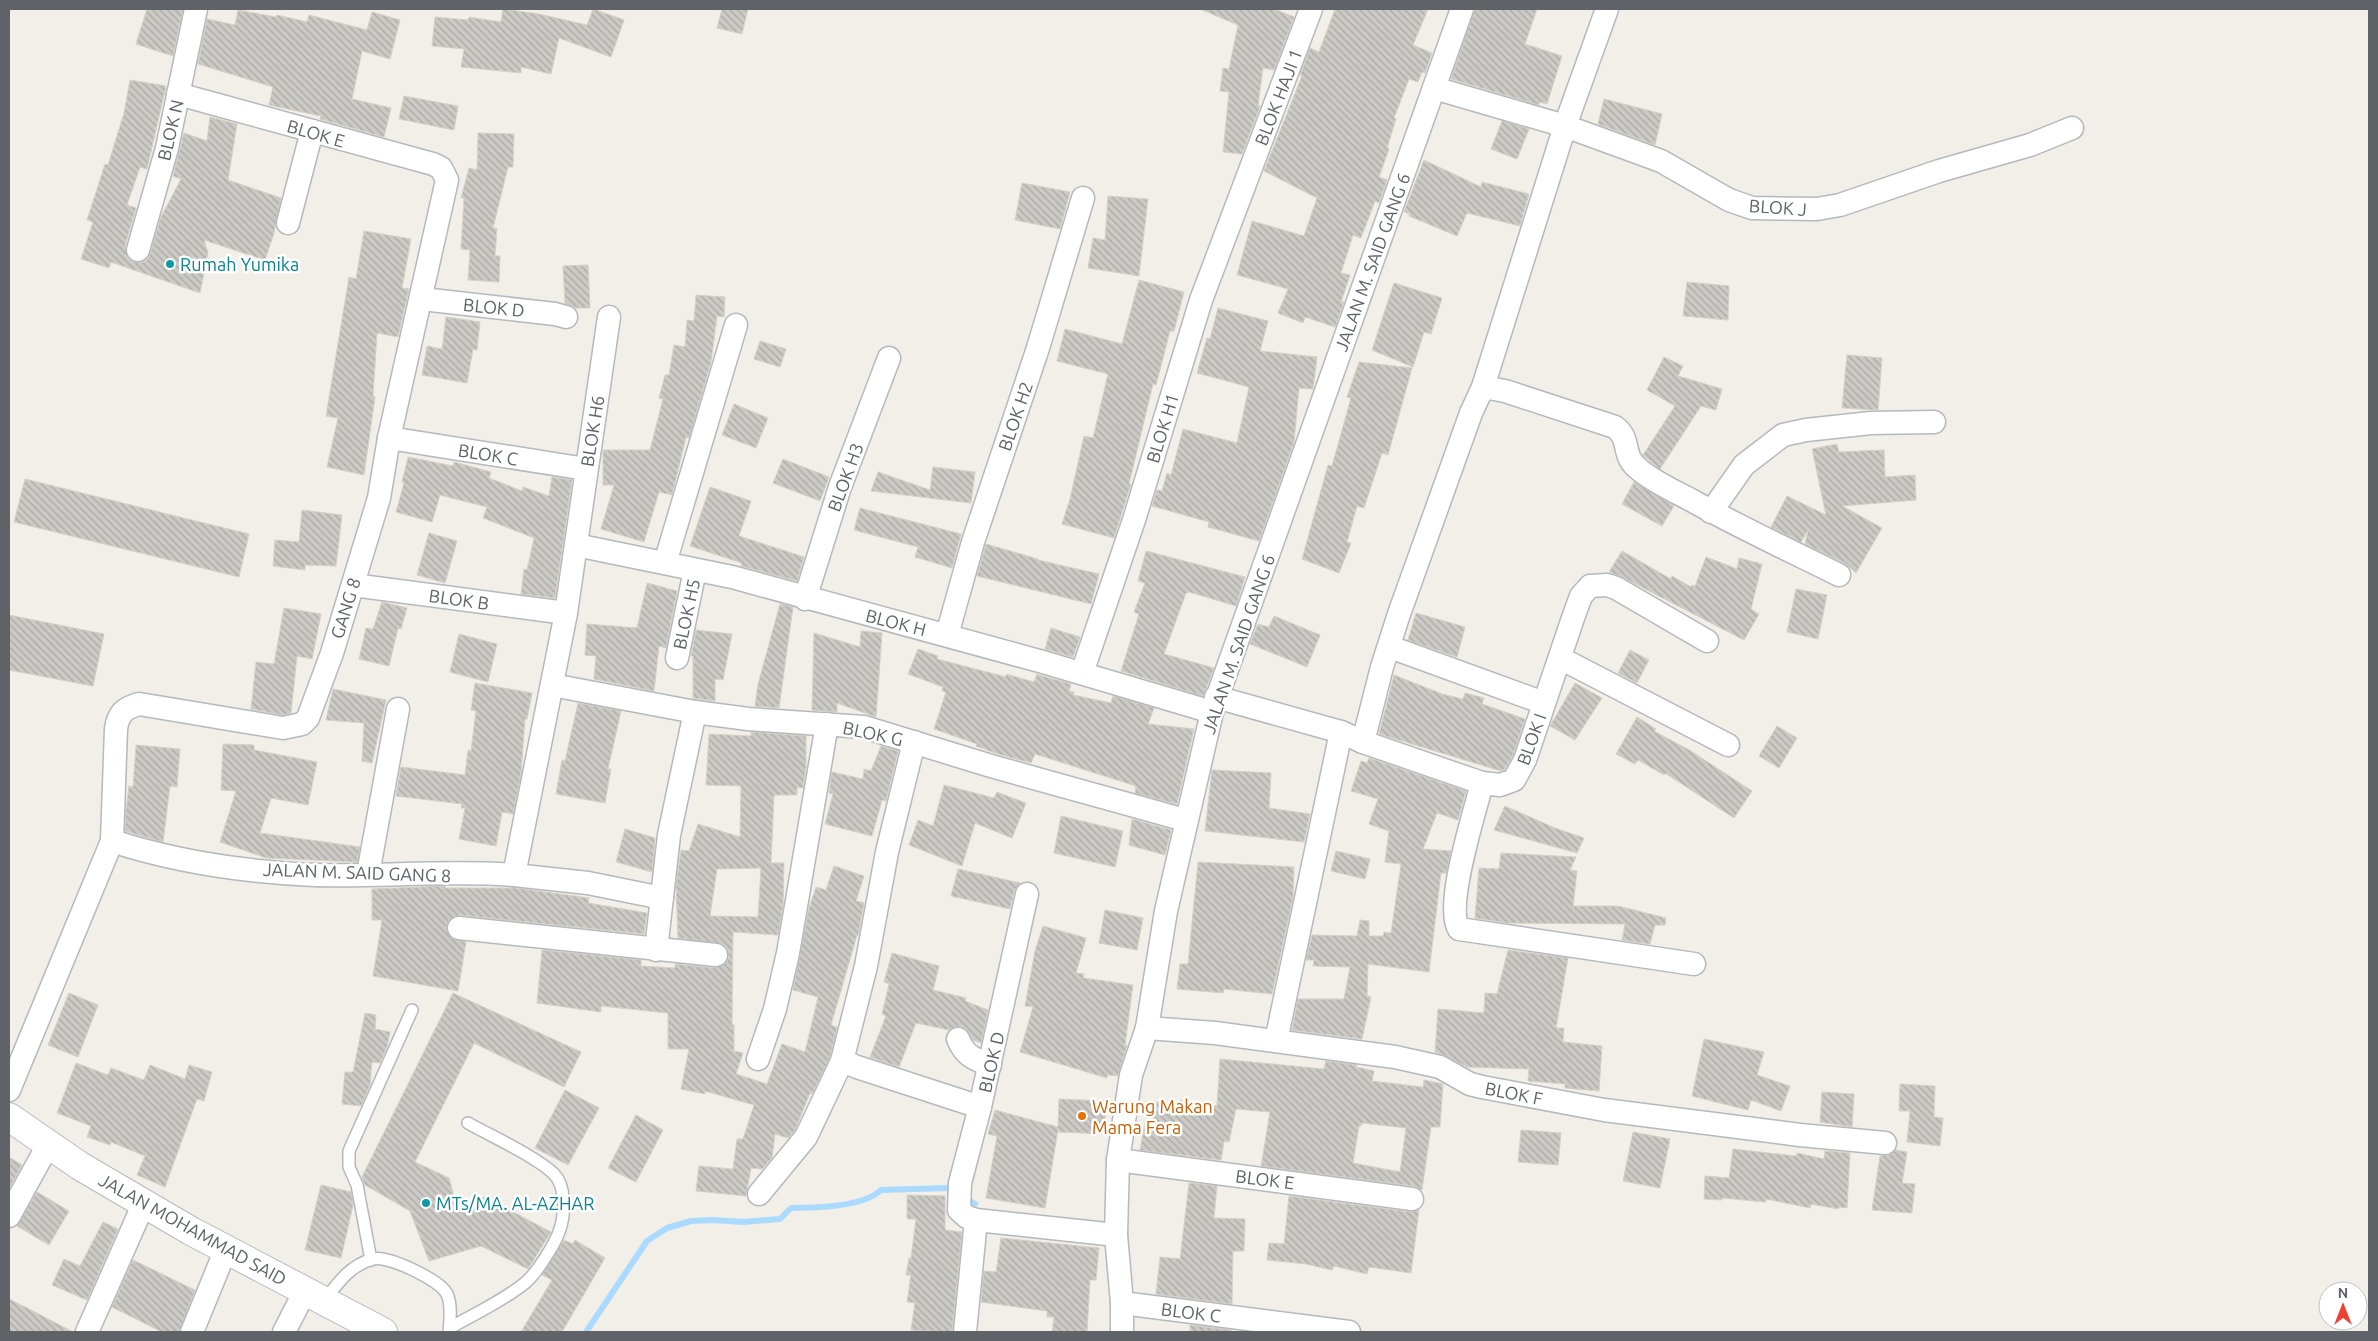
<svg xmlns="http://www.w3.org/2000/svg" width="2378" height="1341" font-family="Ubuntu,sans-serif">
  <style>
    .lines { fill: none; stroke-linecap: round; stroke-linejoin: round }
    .stream { stroke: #aadaff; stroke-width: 6 }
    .building { fill: url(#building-back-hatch); stroke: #d6d1c6; fill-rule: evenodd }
    .lane-casing { stroke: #b5b8bc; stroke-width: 14 }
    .street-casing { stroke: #b5b8bc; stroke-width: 25 }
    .secondary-casing { stroke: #b6babf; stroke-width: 30 }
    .lane { stroke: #fff; stroke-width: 11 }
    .street { stroke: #fff; stroke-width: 22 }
    .secondary { stroke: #fff; stroke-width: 28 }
    .culture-dot { fill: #0f9aa8; stroke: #fff; stroke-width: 2 }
    .food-dot { fill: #e8710a; stroke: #fff; stroke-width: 2 }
    .labels { text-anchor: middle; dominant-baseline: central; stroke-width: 5; stroke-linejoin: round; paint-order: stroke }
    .street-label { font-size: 18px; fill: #5f6368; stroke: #fff }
    .culture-label { font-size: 18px; fill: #0d838f; stroke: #fff; text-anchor: start }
    .food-label { font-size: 18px; fill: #c56008; stroke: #fff; text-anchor: start }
  </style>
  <defs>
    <pattern id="building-back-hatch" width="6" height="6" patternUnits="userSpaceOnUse" patternTransform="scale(1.25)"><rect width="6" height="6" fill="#cccac5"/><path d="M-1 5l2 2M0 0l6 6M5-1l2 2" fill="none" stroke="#a9a8a4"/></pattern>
  </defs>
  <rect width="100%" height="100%" fill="#f1efe8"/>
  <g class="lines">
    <!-- stream -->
    <g class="stream">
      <polyline points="964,1198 975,1204"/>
      <path d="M586,1332L647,1241L667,1228L691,1221L713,1220L744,1222L780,1219L791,1208C815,1208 864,1207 881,1190L948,1188L956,1193"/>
    </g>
  </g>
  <!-- building -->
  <g class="building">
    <polygon points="147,9 183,9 173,56 136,44"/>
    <polygon points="503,9 539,14 587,25 593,9 624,20 611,57 559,38 551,74 521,67 521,73 461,67 464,49 432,46 435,17 468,20 469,17 501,22"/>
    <polygon points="722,9 748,9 742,34 717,28"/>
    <polygon points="1200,9 1274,9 1294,17 1274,70 1263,68 1258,105 1260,106 1242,154 1223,152 1229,92 1220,91 1223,68 1229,69 1238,25"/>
    <polygon points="1335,9 1428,9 1413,45 1432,53 1425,73 1422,72 1418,82 1409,79 1394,118 1396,119 1387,148 1389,149 1379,177 1387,180 1379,203 1375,201 1361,238 1353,235 1341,273 1350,275 1341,302 1344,302 1335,327 1305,317 1303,323 1278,313 1288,289 1237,275 1252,221 1304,236 1317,198 1264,171 1302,76 1300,75 1310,48 1319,52"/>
    <polygon points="1475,9 1537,9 1525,44 1562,56 1547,104 1540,102 1539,105 1451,79"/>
    <polygon points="238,10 276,17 277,15 307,22 309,15 367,30 372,12 400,20 390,59 362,51 352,99 391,108 384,137 320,119 321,116 269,105 273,87 198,64 207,19 235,25"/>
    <polygon points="130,80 166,86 147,169 140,167 127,205 136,208 125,246 128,259 134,262 141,263 147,260 150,254 161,217 181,179 173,176 184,133 207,141 210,117 237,124 228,180 281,198 274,233 265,260 204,240 208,253 200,293 111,262 109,268 81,259 93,222 87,220 105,164 108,165 124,113"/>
    <polygon points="404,96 458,106 454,130 399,119"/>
    <polygon points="1604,99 1662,114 1655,145 1598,124"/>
    <polygon points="1502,121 1529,129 1517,159 1491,149"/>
    <polygon points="478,133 514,134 513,167 508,167 493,228 497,228 495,256 500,256 499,282 468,280 470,250 461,249 464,198 461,198 469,168 477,170"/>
    <polygon points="1424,160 1481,187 1482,182 1529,194 1520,226 1467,213 1457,236 1409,216 1410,214 1404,212"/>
    <polygon points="1022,183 1070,192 1060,229 1015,220"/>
    <polygon points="1108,196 1148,199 1139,276 1088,268 1093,238 1105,240"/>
    <polygon points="364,231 411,239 402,288 409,289 398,337 377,333 373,396 375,397 364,475 327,467 338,418 326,416 349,277 356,279"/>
    <polygon points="588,265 590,308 576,308 565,303 563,266"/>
    <polygon points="1139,280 1184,292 1174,331 1170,331 1156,385 1153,384 1129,484 1131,484 1114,538 1062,524 1070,499 1084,436 1093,438 1108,374 1057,361 1065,329 1122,344"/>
    <polygon points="1687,282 1729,286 1728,320 1683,316"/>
    <polygon points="1394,283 1442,298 1431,334 1424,332 1413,367 1372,350"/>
    <polygon points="696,295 725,297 724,317 717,316 711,362 689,438 686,437 672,495 659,492 644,542 601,529 614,485 603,485 603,450 650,450 663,399 659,398 665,375 669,375 674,345 685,347 687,320 694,321"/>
    <polygon points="1218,308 1268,321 1260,351 1317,357 1313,389 1299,388 1294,442 1259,541 1208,527 1209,522 1152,506 1157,490 1162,491 1167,473 1171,475 1183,429 1237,443 1249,387 1197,373 1207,338 1210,339"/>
    <polygon points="446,317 480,322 477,350 473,349 467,383 422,375 427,346 442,349"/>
    <polygon points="760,341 786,349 780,367 754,359"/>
    <polygon points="1847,355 1882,358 1878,410 1842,408"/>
    <polygon points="1664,357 1683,366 1678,376 1722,389 1716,410 1701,406 1660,469 1643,455 1675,406 1647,390"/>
    <polygon points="1359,362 1412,368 1388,455 1382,453 1364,508 1357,506 1347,542 1351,543 1339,573 1302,559 1328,465 1332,466 1351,398 1347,397"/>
    <polygon points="734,404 768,418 756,448 722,435"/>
    <polygon points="1837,444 1839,452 1884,450 1885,477 1915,475 1916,500 1842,506 1882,528 1856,573 1845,563 1805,544 1808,530 1801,542 1771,527 1787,496 1826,515 1812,449"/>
    <polygon points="408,457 453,466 454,462 491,472 489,478 522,491 523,487 549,496 552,477 572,480 555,598 521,594 524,569 527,570 534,538 483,518 487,507 440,495 432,522 396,512 404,483 402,482"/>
    <polygon points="783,459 829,477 820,501 773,483"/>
    <polygon points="933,467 975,472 971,503 871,491 878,472 930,490"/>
    <polygon points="25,479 249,534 239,577 14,522"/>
    <polygon points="1634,482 1674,506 1662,526 1622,504"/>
    <polygon points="710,487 751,501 739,536 804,557 797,581 741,566 742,563 690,546"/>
    <polygon points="860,508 961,534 952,568 915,557 918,547 854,530"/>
    <polygon points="302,510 342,515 336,566 305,565 305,570 273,566 275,540 299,542"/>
    <polygon points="429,533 457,541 445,583 417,575"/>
    <polygon points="986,544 1038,559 1038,560 1099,574 1091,604 977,576"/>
    <polygon points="1146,551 1245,577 1236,606 1189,592 1186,593 1164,654 1214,668 1203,696 1121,671 1139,614 1134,612 1145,583 1138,581"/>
    <polygon points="1622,551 1671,579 1672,576 1691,587 1692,585 1695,586 1706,557 1737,569 1739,558 1762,564 1751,609 1759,614 1744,640 1622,577 1609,572"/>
    <polygon points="647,583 677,591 666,648 659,646 654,691 594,679 596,656 585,655 587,624 637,628"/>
    <polygon points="1796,589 1827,595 1818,639 1787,632"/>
    <polygon points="382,602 407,608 401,629 398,628 389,666 359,659 366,628 373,629"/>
    <polygon points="780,604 793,607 779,708 755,706 758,684"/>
    <polygon points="284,608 321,614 312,659 297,656 291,713 283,715 251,709 256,662 274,664"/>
    <polygon points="1416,613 1465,627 1457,657 1408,640"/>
    <polygon points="9,615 104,634 93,686 9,670"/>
    <polygon points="1274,616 1320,635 1307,667 1250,644 1258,624 1269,627"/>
    <polygon points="1051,628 1080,637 1073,657 1045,649"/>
    <polygon points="696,630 732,634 723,680 715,679 715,701 693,698 693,656 691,656"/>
    <polygon points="861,631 882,633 876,717 837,703 837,712 812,710 814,633 860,647"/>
    <polygon points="459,634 497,644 488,682 450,672"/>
    <polygon points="918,649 938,656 937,659 1006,677 1006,674 1034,682 1037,674 1039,675 1071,684 1069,691 1074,692 1073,695 1111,703 1113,696 1154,708 1148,724 1194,729 1177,804 1135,793 1136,786 1035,754 1031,763 998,754 976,746 977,744 934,729 946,692 942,691 943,687 908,674"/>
    <polygon points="1630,650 1649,660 1637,683 1618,673"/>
    <polygon points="1394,675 1442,694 1463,699 1465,693 1484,698 1482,704 1525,719 1513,755 1505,769 1501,771 1379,734"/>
    <polygon points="475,683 532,693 527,719 525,719 521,774 513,814 502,812 496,846 459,839 465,808 461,808 462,804 396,796 401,767 465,775 468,750 471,751 476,711 471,710"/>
    <polygon points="1575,683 1602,698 1575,740 1550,726"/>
    <polygon points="333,689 386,700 372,763 362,761 364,723 326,720"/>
    <polygon points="578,703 621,711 608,769 611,769 605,803 556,794 562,760 565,761"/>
    <polygon points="1637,717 1656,729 1654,731 1691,751 1752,791 1734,818 1665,773 1664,775 1638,760 1635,764 1616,754"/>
    <polygon points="1777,726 1797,738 1779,768 1759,756"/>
    <path d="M751,732L806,736V767L803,788L797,787V795H774L771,863H784L783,905L778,935L733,932L732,1025H734V1051L743,1053L736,1074L767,1084L782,1044L805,1052L818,997L793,990L809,908L816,887L826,890L834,866L864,876L856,901L864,903L858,936L857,935L831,1025L837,1027L830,1057L812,1094L810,1093L795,1130L788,1138L775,1134L772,1158L762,1169L751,1168L746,1196L696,1191L699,1166L733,1169L737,1139H743L754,1105L705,1091V1094L681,1089L689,1049H668V1013L601,1006V1012L537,1003L542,950L641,960V966L675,968V964L715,968L726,963L729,957L728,950L723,944L678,938L676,886L681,850L689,851L698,824L740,837L741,786L706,785L709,734L751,736ZM761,868L758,917L710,916L717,869Z"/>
    <polygon points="223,744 254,745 254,750 317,762 308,805 271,798 260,833 360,847 357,862 266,858 220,842 236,791 221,790"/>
    <polygon points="136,745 180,749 177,787 170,786 163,842 125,831 126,810 129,786 133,787"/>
    <polygon points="881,746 898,751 886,801 882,800 872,836 825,824 833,794 829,793 832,772 863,779 864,769 871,771"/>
    <polygon points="1369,758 1466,791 1458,820 1437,813 1423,849 1451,851 1446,873 1441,873 1429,972 1368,964 1367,996 1371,997 1362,1039 1292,1030 1298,999 1344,999 1350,967 1313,966 1314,960 1306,960 1312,935 1357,936 1360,920 1369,921 1369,936 1383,936 1384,932 1391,933 1401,864 1385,862 1389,831 1369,824 1378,799 1351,791 1361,761 1367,763"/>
    <polygon points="1212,770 1271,773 1269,808 1310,814 1304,842 1205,831"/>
    <polygon points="944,785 994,798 997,792 1026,803 1012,838 975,823 962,866 909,845 918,820 933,826"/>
    <polygon points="1505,806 1555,828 1584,838 1577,853 1494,830"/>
    <polygon points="1061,816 1123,831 1115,867 1054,853"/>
    <polygon points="1132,819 1171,830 1165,855 1129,845"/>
    <polygon points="625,829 655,838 652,872 616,862"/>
    <polygon points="1336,851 1370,859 1365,879 1331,871"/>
    <polygon points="1501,853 1576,857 1570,870 1577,871 1573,906 1618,906 1666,918 1665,925 1655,925 1650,944 1622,940 1625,924 1508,923 1475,918 1479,868 1499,869"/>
    <polygon points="1198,862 1294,867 1293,897 1272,994 1224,989 1223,993 1177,989 1180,964 1188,964"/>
    <polygon points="958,869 1020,883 1014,891 1010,909 951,896"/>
    <polygon points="445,886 445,888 516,888 589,898 588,903 647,913 644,934 460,915 449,920 446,927 451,938 466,942 458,991 373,976 382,920 372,920 372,889"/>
    <polygon points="1105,910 1143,918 1137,950 1099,943"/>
    <polygon points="1043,926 1086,938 1076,973 1084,974 1083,978 1133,985 1125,1045 1127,1045 1118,1076 1107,1075 1107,1078 1020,1052 1033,1007 1025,1006 1035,951"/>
    <polygon points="1508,950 1568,958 1556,1028 1564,1028 1563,1042 1602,1046 1599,1091 1565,1088 1565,1084 1528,1081 1529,1069 1467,1067 1446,1056 1435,1052 1438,1009 1484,1013 1485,993 1497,994"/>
    <polygon points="892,953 939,966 933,990 966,998 965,1001 988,1010 981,1043 973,1040 966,1029 960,1026 949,1030 916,1023 899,1067 870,1057 886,1016 882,1014 889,984 884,982"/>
    <polygon points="69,993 98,1005 78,1057 48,1045"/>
    <polygon points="453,993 581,1052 564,1087 474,1043 415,1162 449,1178 457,1208 485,1197 551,1232 528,1269 481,1246 429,1261 410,1211 365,1185 362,1177"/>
    <polygon points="365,1013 376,1015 375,1029 390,1032 387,1047 380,1063 372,1062 370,1085 361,1106 342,1104 345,1072 353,1072"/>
    <polygon points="1704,1039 1764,1052 1757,1075 1790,1086 1781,1111 1751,1100 1748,1110 1692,1096"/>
    <path d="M1220,1059L1324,1069L1326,1061L1357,1065L1356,1067L1374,1071L1372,1081L1423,1087L1424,1080L1443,1084L1440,1127H1431L1422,1190L1414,1186L1261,1166L1270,1112L1236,1109L1229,1142L1224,1141L1221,1160L1140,1150L1149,1102L1180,1103V1100L1217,1106ZM1362,1123L1406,1128L1400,1172L1353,1163L1359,1126H1361Z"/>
    <polygon points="76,1063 108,1075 111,1068 144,1080 150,1065 185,1079 189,1065 212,1072 204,1101 197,1099 165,1187 137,1175 145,1156 111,1142 110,1145 87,1137 91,1126 57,1113"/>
    <polygon points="1900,1084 1935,1086 1934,1117 1943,1118 1940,1146 1907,1142 1910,1111 1899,1111"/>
    <polygon points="565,1090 599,1108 568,1165 535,1148"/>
    <polygon points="1822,1092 1854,1094 1852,1127 1820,1122"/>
    <polygon points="1059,1099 1106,1101 1105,1134 1058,1132 1058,1130 1045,1208 986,1198 997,1136 988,1134 995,1110 1058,1127"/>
    <polygon points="636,1115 663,1130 636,1182 608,1168"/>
    <polygon points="1521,1130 1561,1133 1558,1165 1518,1162"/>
    <polygon points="1633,1132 1670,1139 1660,1188 1623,1181"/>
    <polygon points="1733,1149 1796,1156 1797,1153 1824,1159 1825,1151 1850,1153 1847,1208 1839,1207 1838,1209 1811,1204 1810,1208 1766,1199 1766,1202 1722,1198 1722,1200 1704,1199 1705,1176 1729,1178"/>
    <polygon points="1896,1150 1907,1152 1902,1183 1915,1184 1912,1213 1872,1210 1880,1156 1890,1155"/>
    <polygon points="9,1157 22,1165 9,1189"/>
    <polygon points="1189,1183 1217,1186 1214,1218 1245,1219 1244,1251 1233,1251 1232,1304 1156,1294 1160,1257 1180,1259"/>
    <polygon points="321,1185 351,1192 353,1205 341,1258 305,1250"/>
    <polygon points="37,1192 69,1211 49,1245 17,1226"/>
    <polygon points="907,1195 945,1196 945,1230 962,1232 952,1332 911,1330 915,1303 907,1302 911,1275 906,1275 909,1258 911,1258 916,1219 907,1219"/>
    <polygon points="1289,1196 1410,1212 1419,1210 1411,1273 1369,1267 1367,1274 1334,1266 1332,1270 1306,1264 1267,1260 1269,1243 1284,1244"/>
    <polygon points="103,1222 118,1229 87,1300 52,1285 64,1259 80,1266"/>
    <polygon points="1001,1238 1099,1248 1096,1280 1090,1280 1087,1332 1052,1332 1054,1317 1047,1317 1047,1311 981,1302 984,1271 996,1272"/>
    <polygon points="564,1240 573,1244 575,1240 605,1258 562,1332 521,1332 552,1280 542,1275"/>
    <polygon points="133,1260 195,1290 179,1332 162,1332 112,1307"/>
    <polygon points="9,1299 33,1311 73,1332 9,1332"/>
    <polygon points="1190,1325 1231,1330 1231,1332 1190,1332"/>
  </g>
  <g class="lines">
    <defs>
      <g id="lane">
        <polyline points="371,1260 357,1185 349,1167 349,1151 412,1010"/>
        <path d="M324,1301C338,1283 350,1265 373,1259C388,1255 440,1280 447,1294C452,1304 450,1321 449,1332"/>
        <path d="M450,1328C474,1314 503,1301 525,1283C536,1274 556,1243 560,1229C565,1214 566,1186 554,1174C537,1157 491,1136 468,1123"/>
      </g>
      <g id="street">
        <polyline points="1434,88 1565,126 1661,161 1729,200 1752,208 1817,209 1840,205 1939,171 2030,145 2072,128"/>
        <polyline points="288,223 312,131"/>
        <polyline points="138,250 167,148 196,9"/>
        <polyline points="422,299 555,314 566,317"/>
        <polyline points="609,317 566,613 514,875 588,883 662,898"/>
        <polyline points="1483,387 1565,126 1607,9"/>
        <polyline points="389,438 586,469"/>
        <polyline points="1711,512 1744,465 1783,435 1806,430 1871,423 1934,422"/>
        <polyline points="576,545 732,577 1043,662 1212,712"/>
        <polyline points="665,563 736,325"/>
        <polyline points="353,585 566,613"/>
        <polyline points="805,599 840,487 889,358"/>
        <polyline points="947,635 973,542 1038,348 1083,198"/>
        <polyline points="1390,647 1544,703"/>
        <polyline points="677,658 695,570"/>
        <polyline points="1560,658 1728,745"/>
        <polyline points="1082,673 1134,520 1201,300 1311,9"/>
        <polyline points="552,685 695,712 748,719 864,727 991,766 1185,820"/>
        <polyline points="1216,697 1341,732 1363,742 1482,783 1500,785 1514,780 1525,760 1573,618 1581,596 1590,586 1607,585 1616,588 1707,641"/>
        <polyline points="914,742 887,852 866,966 842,1061 857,1067 980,1107"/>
        <path d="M1363,742L1382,667L1399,614L1471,413L1483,387L1505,391L1615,427C1633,441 1619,455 1641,471C1656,483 1674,491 1691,500C1739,527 1789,550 1839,575"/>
        <path d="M1482,783C1475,812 1444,906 1459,929L1694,964"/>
        <path d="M112,841L116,729C118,714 124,708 139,704L283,728L302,724L308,718L332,653L379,498L389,438L447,180L441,168L433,164L178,94"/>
        <polyline points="368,874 398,709"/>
        <polyline points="1027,894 980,1107 960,1183 959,1210 967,1217 976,1220 1116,1235"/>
        <polyline points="459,928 716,955"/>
        <polyline points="656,950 669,835 695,712"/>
        <polyline points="1147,1028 1215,1033 1395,1057 1440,1067 1470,1084 1482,1087 1604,1110 1800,1135 1885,1143"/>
        <path d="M958,1039C965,1056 974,1059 990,1065"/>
        <polyline points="1276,1041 1341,732"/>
        <polyline points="758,1059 775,1009 788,953 827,724"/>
        <path d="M9,1090L112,841C177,862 246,872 314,875C380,877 448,870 514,875"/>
        <polyline points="1118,1160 1412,1199"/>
        <polyline points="759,1194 806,1137 842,1061"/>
        <polyline points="9,1216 48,1145"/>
        <polyline points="1122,1303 1349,1332"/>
        <polyline points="87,1332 144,1203"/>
        <polyline points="192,1332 226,1249"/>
        <polyline points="284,1332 305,1291"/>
        <polyline points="965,1332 976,1220"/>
        <polyline points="1122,1332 1122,1303 1116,1235 1118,1160 1131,1075 1147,1028 1166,911 1212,712 1462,9"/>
      </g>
      <polyline id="secondary" points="9,1117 80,1166 191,1231 383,1332"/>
    </defs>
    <!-- lane casing -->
    <use href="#lane" class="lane-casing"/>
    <!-- street casing -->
    <use href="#street" class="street-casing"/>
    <!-- secondary casing -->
    <use href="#secondary" class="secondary-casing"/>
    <!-- lane -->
    <use href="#lane" class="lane"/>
    <!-- street -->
    <use href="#street" class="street"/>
    <!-- secondary -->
    <use href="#secondary" class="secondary"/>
  </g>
  <!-- markers -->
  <g class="culture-dot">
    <circle cx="170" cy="264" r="5"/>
    <circle cx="426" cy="1203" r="5"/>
  </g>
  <circle class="food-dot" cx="1082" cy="1116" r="5"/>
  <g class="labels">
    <!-- street labels -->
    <g class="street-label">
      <text transform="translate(1278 97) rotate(-69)">BLOK HAJI 1</text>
      <text transform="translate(170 130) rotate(-77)">BLOK N</text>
      <text transform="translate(316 133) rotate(16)">BLOK E</text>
      <text transform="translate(1778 207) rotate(4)">BLOK J</text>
      <text transform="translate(1372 262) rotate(-70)">JALAN M. SAID GANG 6</text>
      <text transform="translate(494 307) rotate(6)">BLOK D</text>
      <text transform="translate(1015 416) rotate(-71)">BLOK H2</text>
      <text transform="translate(1162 428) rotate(-73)">BLOK H1</text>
      <text transform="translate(592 431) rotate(-81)">BLOK H6</text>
      <text transform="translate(488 454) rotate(9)">BLOK C</text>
      <text transform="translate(845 477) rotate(-70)">BLOK H3</text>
      <text transform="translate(459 599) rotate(8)">BLOK B</text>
      <text transform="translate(345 608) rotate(-73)">GANG 8</text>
      <text transform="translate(686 614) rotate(-78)">BLOK H5</text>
      <text transform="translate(896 622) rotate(14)">BLOK H</text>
      <text transform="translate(1238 644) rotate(-71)">JALAN M. SAID GANG 6</text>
      <text transform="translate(873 733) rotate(12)">BLOK G</text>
      <text transform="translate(1531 739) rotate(-70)">BLOK I</text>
      <text transform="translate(357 872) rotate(2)">JALAN M. SAID GANG 8</text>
      <text transform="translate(991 1062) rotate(-77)">BLOK D</text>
      <text transform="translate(1514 1093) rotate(11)">BLOK F</text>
      <text transform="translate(1265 1179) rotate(7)">BLOK E</text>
      <text transform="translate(193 1229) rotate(29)">JALAN MOHAMMAD SAID</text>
      <text transform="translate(1191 1312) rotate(7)">BLOK C</text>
    </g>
    <!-- culture labels -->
    <g class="culture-label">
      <text x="180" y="264">Rumah Yumika</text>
      <text x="436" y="1203">MTs/MA. AL-AZHAR</text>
    </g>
    <!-- food labels -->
    <g class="food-label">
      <text x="1092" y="1106">Warung Makan<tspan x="1092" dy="21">Mama Fera</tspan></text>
    </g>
  </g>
  <!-- border -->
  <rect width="2378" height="1341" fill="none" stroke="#5f6368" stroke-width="20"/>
  <!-- north arrow -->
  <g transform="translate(2343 1306)"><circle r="24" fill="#ffffff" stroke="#bfc1c3"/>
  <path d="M0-4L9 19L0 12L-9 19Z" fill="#ea4335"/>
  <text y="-8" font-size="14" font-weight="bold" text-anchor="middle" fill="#5f6368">N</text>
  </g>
</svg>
